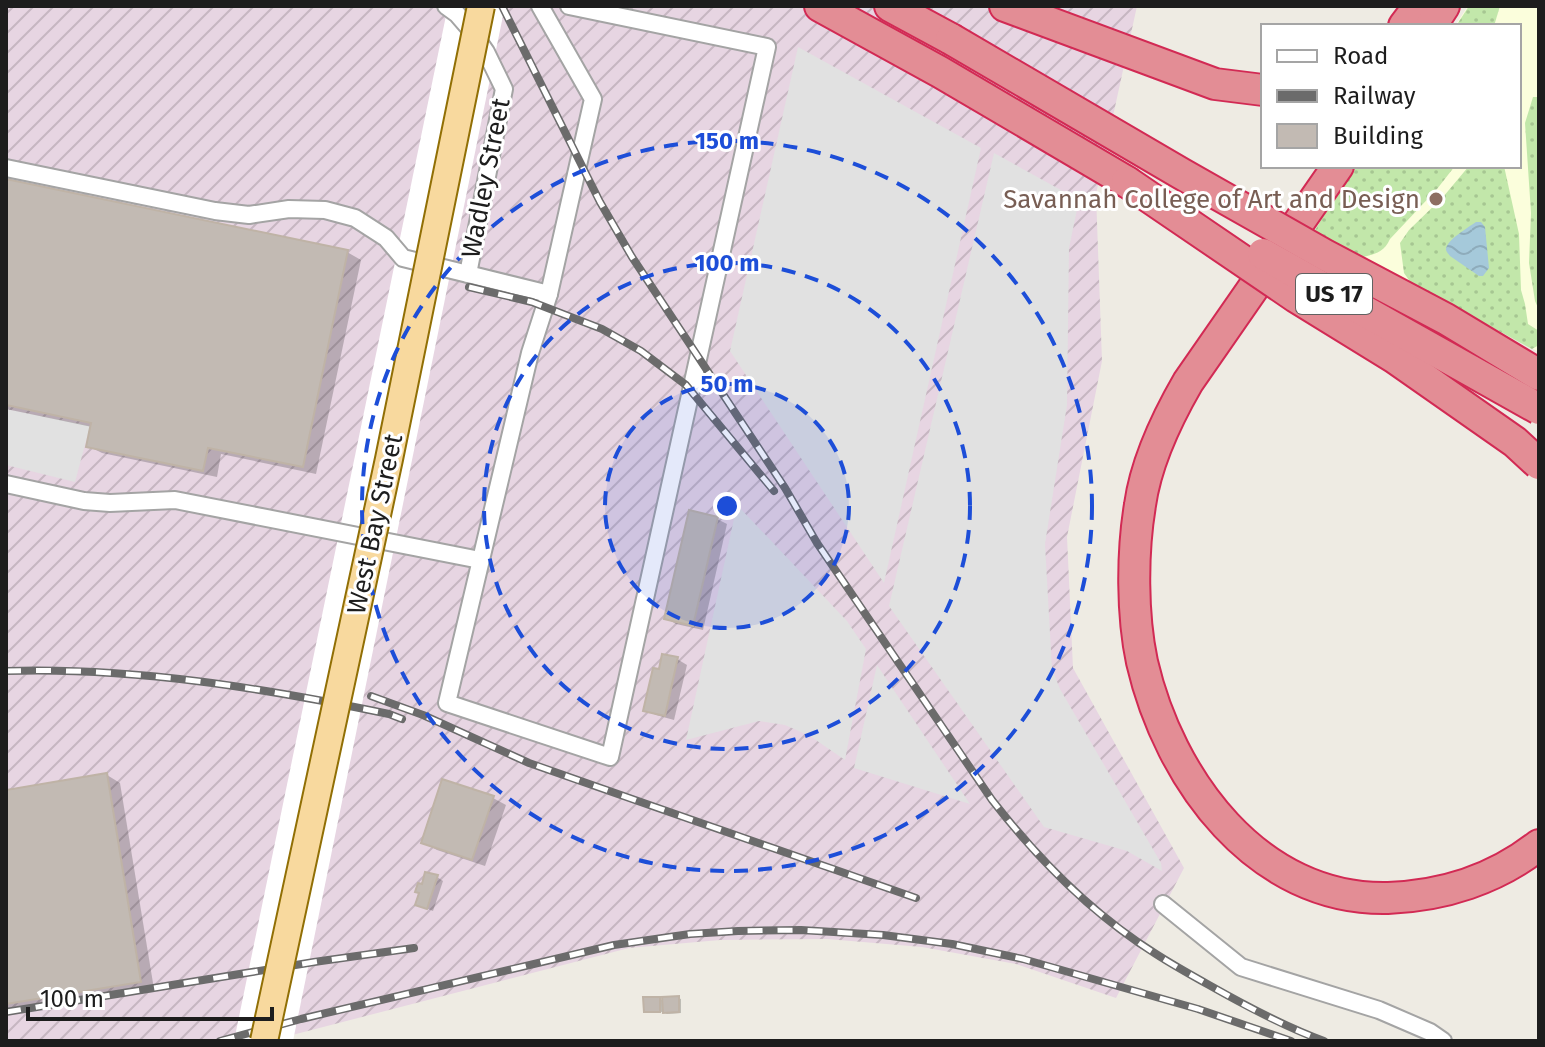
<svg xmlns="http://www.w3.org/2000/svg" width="1545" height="1047" font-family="'Fira Sans',sans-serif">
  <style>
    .industrial { fill: url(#industrial-furrows) }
    .education { fill: #fbfedc }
    .grass { fill: url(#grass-dots) }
    .parking { fill: #e1e1e1 }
    .water { fill: url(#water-waves) }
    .pier { fill: #fff }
    .shadow { fill: #0003 }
    .building { fill: #c2bab3; stroke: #bfb3a6; stroke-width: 2 }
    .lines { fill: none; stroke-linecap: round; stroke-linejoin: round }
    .minor-casing { stroke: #a4a4a4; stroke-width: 20 }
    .motorway-casing { stroke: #d22a54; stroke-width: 34 }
    .minor { stroke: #fff; stroke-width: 16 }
    .motorway { stroke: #e38d95; stroke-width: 30 }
    .rail-casing { stroke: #6b6b6b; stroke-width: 8 }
    .rail { stroke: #fff; stroke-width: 5; stroke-dasharray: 15; stroke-linecap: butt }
    .primary-bridge-casing { stroke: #916f05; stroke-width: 30; stroke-linecap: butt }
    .motorway-bridge-casing { stroke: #d22a54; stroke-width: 34; stroke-linecap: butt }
    .primary-bridge { stroke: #f8d99e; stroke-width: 26 }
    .motorway-bridge { stroke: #e38d95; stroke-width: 30 }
    .ring { fill: none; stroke: #1d4ed8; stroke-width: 4; stroke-dasharray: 14 10 }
    .education-dot { fill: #8d6e63; stroke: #fff; stroke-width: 3 }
    .labels { text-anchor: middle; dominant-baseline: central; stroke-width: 6; stroke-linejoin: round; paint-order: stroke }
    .shield { fill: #fff; stroke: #616161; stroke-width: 2 }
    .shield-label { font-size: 24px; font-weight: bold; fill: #1d1d1d }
    .street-label { font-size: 26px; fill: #1d1d1d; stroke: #fff }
    .education-label { font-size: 26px; fill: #785e54; stroke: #fff; text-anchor: end }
    .centre { fill: #1d4ed8; stroke: #fff; stroke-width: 4 }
    .ring-label { font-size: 24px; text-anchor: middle; font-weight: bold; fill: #1d4ed8; stroke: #fff; stroke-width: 6; stroke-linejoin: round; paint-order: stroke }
  </style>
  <defs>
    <pattern id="industrial-furrows" width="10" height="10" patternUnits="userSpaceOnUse" patternTransform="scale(2)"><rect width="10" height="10" fill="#e7d5e2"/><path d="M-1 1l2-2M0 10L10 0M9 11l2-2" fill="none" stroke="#c6b6c1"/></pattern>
    <pattern id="grass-dots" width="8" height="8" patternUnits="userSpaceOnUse" patternTransform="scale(2)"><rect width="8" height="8" fill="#c2e7aa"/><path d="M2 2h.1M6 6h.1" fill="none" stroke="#a6c692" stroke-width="1.8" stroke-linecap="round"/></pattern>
    <pattern id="water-waves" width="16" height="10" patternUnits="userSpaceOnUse" patternTransform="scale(2)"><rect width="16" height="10" fill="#a5c9da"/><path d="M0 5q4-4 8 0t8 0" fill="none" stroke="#8eacbb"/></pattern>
  </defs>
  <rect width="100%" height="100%" fill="#eeebe3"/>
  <!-- industrial -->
  <polygon class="industrial" points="6,6 1137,6 1096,194 1102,361 1067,537 1073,668 1184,868 1116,998 1016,964 922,947 827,939 720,940 629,948 269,1041 6,1041"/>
  <!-- education -->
  <polygon class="education" points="1468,6 1539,6 1539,352 1314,232 1353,166 1519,166 1519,26 1455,26"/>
  <!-- grass -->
  <g class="grass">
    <polygon points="1469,6 1500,6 1494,26 1456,26"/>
    <polygon points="1533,97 1539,97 1539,310 1535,301 1529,263 1531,213 1525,123"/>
    <path d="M1353,166H1455L1437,189L1390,239C1384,252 1376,254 1363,257L1314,232Z"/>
    <polygon points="1469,166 1504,166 1519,234 1521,290 1525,304 1528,324 1539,331 1539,345 1532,349 1411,283 1404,273 1400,243 1409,230 1443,197"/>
  </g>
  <!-- parking -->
  <g class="parking">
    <polygon points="798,47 981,148 884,583 730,351"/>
    <polygon points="994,153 1079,200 1069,248 1067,405 1045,544 1052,669 1060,689 1161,863 1162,871 1127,851 1044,827 889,606"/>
    <polygon points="6,409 90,426 75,482 6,465"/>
    <polygon points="737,505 847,621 866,649 845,760 810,736 785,725 759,721 686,740"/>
    <polygon points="877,665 970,804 854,768"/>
  </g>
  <!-- water -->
  <path class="water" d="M1476,222H1481L1485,227L1489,268L1483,276H1479L1450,256C1449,254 1447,253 1446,250C1445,241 1469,227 1476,222Z"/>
  <!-- pier -->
  <polygon class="pier" points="448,6 505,6 293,1041 234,1041"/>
  <!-- shadow -->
  <g class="shadow">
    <polygon points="6,181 347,252 361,260 316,474 221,454 217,477 102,453 88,446 92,427 6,409"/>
    <polygon points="717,519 727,524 703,630 676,624 666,618"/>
    <polygon points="677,659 687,665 674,720 656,715 646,710 660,671"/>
    <polygon points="107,775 120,783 154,989 6,1013 6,792"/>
    <polygon points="493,798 506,805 485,866 437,850 423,842"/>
    <polygon points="437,877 443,881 433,911 423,907"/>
    <polygon points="678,998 681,999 681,1013 667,1014 662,1011 662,1012 646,1011 660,999 664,1001"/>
  </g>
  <!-- building -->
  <g class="building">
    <polygon points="6,179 348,250 303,467 208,448 203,471 86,447 91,423 6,405"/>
    <polygon points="689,510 718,517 693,626 664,619"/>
    <polygon points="662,654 678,657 665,716 643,711 653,668 659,669"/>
    <polygon points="107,773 141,982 6,1004 6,790"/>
    <polygon points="442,779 494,796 472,860 421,843"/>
    <polygon points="425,872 438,875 427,909 415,905 419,893 415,892 418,883 422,884"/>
    <polygon points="679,996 679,1012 663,1013 662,997"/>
    <polygon points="643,997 660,997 660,1012 644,1012"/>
  </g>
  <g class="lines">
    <defs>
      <g id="minor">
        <polyline points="446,6 457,14 470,29 486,52 504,89 468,274"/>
        <polyline points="6,168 215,211 249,215 289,209 325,210 355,218 386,238 403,258 549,294 593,99 540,6"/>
        <polyline points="549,294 530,353 447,703 610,757 767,47 569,6"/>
        <polyline points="6,484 84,501 110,503 175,500 480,560"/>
        <polyline points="1163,904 1241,967 1379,1010 1430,1032 1443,1041"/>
      </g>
      <g id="motorway">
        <polyline points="820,6 940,72 1127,182"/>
        <polyline points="890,6 951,39"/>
        <polyline points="1005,6 1215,84 1263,90"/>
        <polyline points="1404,26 1419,6"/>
        <polyline points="1431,26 1444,6"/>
        <path d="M1338,166L1188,382C1166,420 1146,462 1140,505C1132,553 1132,615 1142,662C1169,779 1257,901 1388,898C1443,896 1496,879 1539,845"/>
      </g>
    </defs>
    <!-- minor casing -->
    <use href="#minor" class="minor-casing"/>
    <!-- motorway casing -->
    <use href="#motorway" class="motorway-casing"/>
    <!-- minor -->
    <use href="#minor" class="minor"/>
    <!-- motorway -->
    <use href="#motorway" class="motorway"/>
    <defs>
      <g id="rail">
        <path d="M502,6L600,202L632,257L785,488L817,543L992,800C1038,859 1092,914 1156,954C1173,965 1191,975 1209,985C1246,1006 1283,1026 1324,1041"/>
        <polyline points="469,287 532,302 602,329 641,351 686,385 774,491"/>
        <path d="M6,671C134,667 263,688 389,714L402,719"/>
        <polyline points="371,696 423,715 529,763 916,898"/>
        <polyline points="6,1012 314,962 414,948"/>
        <polyline points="220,1041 301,1019 614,945 690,934 738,931 801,930 883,935 952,944 1023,959 1198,1009 1291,1041"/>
      </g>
    </defs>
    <!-- rail casing -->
    <use href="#rail" class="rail-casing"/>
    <!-- rail -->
    <use href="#rail" class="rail"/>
    <defs>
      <polyline id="primary-bridge" points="264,1041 389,459 481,6"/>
      <g id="motorway-bridge">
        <polyline points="951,39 1182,174 1325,255 1446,319 1539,375"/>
        <polyline points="1127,182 1296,297 1395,358 1515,442 1539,464"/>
        <polyline points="1263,254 1539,409"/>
      </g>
    </defs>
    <!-- primary-bridge casing -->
    <use href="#primary-bridge" class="primary-bridge-casing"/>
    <!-- motorway-bridge casing -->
    <use href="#motorway-bridge" class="motorway-bridge-casing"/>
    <!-- primary-bridge -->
    <use href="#primary-bridge" class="primary-bridge"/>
    <!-- motorway-bridge -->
    <use href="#motorway-bridge" class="motorway-bridge"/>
  </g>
  <!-- distance rings -->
  <circle cx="727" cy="506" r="122" fill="#1d4ed8" fill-opacity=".12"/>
  <g class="ring">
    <circle cx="727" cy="506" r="122"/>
    <circle cx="727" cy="506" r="243"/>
    <circle cx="727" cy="506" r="365"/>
  </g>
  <!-- markers -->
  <circle class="education-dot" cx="1436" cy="199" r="8"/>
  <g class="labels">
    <!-- shield labels -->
    <rect class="shield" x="1296" y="274" width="76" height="40" rx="6"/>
    <g class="shield-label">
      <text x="1334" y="294">US 17</text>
    </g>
    <!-- street labels -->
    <g class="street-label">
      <text transform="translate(486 178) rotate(-79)">Wadley Street</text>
      <text transform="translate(375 524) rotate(-78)">West Bay Street</text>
    </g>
    <!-- education labels -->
    <g class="education-label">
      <text x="1420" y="199">Savannah College of Art and Design</text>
    </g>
  </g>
  <circle cx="727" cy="506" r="12" class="centre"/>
  <g class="ring-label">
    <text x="727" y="149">150 m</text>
    <text x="727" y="271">100 m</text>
    <text x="727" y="392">50 m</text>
  </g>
  <!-- border -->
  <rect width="1545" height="1047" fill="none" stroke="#1d1d1d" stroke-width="16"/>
  <!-- legend -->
  <rect x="1261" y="24" width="260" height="144" fill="#ffffff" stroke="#a5a5a5" stroke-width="2"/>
  <rect x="1277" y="50" width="40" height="12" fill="#ffffff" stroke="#a5a5a5" stroke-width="2"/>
  <text x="1333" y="64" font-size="24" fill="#1d1d1d">Road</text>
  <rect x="1277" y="90" width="40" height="12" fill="#6b6b6b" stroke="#a5a5a5" stroke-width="2"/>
  <text x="1333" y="104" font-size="24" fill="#1d1d1d">Railway</text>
  <rect x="1277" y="124" width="40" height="24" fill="#c2bab3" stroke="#a5a5a5" stroke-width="2"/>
  <text x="1333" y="144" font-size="24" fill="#1d1d1d">Building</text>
  <!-- scale -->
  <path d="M28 1007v12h244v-12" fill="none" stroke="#1d1d1d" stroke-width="4"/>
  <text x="40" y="1007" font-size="24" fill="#1d1d1d" stroke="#ffffff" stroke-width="6" paint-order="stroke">100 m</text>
</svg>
